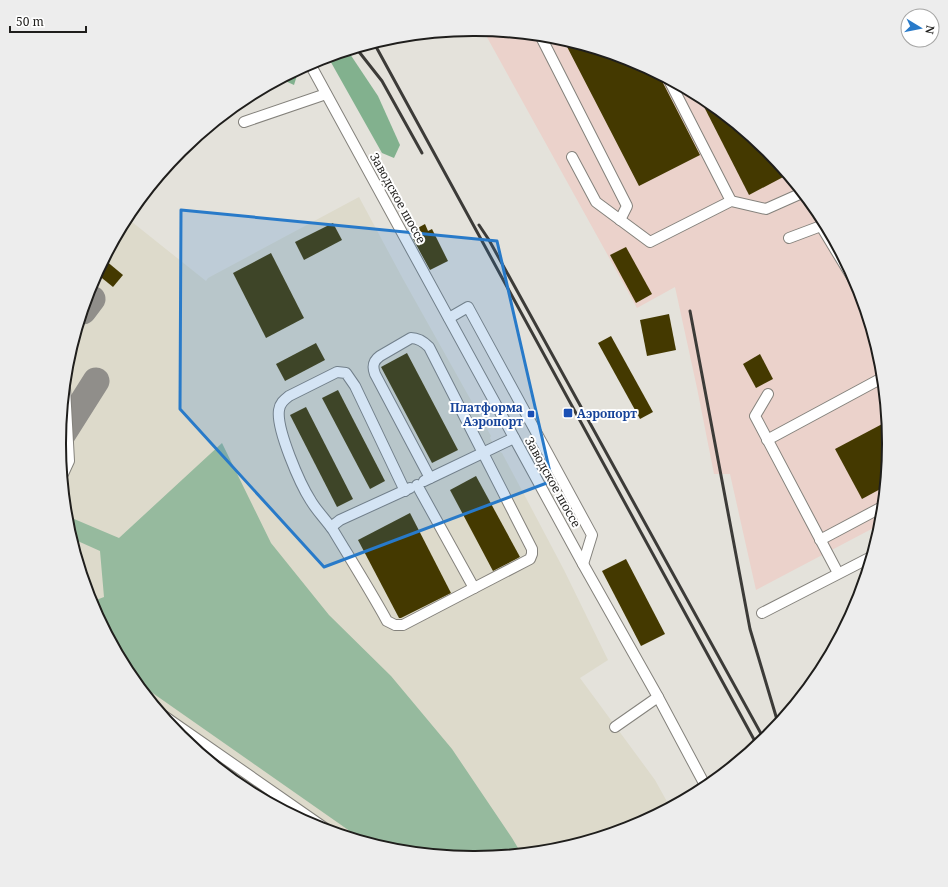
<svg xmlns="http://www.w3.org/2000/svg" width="948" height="887" font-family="'Noto Serif',serif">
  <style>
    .built { fill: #dddacb }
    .industrial { fill: #ebd2cb }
    .green { fill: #96ba9e }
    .forest { fill: #82b18e }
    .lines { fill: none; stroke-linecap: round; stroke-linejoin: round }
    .taxiway { stroke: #908e8a; stroke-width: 27 }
    .building { fill: #443900 }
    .minor-casing { stroke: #84827c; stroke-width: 12 }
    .minor { stroke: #fff; stroke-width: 10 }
    .rail { stroke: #3c3b38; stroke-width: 3 }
    .marked { fill: #287ac9; fill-opacity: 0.2; stroke: #287ac9; stroke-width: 3; stroke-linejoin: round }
    .transit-dot { fill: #1a4fb4; stroke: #fff; stroke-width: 1.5 }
    .labels { text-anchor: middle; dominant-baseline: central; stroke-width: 4; stroke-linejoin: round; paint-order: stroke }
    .street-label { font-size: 12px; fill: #1f1e1c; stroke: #fff }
    .transit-label { font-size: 12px; font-weight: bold; fill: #164399; stroke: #fff; text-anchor: end }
    .rim { fill: none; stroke: #1f1e1c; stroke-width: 2 }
  </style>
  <rect width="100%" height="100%" fill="#e4e2db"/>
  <!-- built -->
  <polygon class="built" points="359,197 403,279 491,436 490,438 497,450 502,453 526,498 564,570 608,660 580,678 655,780 670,807 632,827 555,850 474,858 393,850 315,826 244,788 181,736 129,674 91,602 67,524 60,443 68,362 91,285 127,218 206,281 208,278"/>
  <!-- industrial -->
  <polygon class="industrial" points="483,30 555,37 633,61 704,99 767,151 819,213 857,285 881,363 888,444 881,524 756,590 730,474 714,474 697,388 675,287 637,308"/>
  <!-- green -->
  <polygon class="green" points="222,443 271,543 329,615 391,676 452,749 512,838 521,853 474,858 393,850 364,841 134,680 129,674 91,602 104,597 100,551 71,538 67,524 67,516 119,538"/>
  <!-- forest -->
  <g class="forest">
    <polygon points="348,51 378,96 400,145 394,158 382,153 328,57"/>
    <polygon points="299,69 294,85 281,79"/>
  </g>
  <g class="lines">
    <!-- taxiway -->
    <g class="taxiway">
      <polyline points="83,311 92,299"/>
      <polyline points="60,438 96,381"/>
    </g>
  </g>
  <!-- building -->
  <g class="building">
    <polygon points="563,39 633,61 663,77 663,83 700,155 639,186"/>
    <polygon points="698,95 704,99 767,151 787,175 749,195"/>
    <polygon points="333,223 342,240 304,260 295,242"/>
    <polygon points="425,224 428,231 432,229 448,261 430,270 413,239 416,238 412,231"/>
    <polygon points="626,247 652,294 636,303 610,255"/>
    <polygon points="271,253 304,318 266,338 233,273"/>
    <polygon points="105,260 123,275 113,287 97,274"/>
    <polygon points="669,314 676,350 647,356 640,320"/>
    <polygon points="611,336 653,412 640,419 598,343"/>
    <polygon points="316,343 325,360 285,381 276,364"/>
    <polygon points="407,353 458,450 432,463 381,367"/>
    <polygon points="760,354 773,379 756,388 743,364"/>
    <polygon points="338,390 385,481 370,489 322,398"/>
    <polygon points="306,407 353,499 337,507 290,415"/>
    <polygon points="886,422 888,444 884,487 862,499 835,449"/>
    <polygon points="476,476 520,557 493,571 450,490"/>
    <polygon points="410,513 451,593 401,618 399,618 358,540"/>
    <polygon points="626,559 665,634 641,646 602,571"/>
  </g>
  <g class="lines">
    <defs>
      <g id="minor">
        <polyline points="540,35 627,206 620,220"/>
        <polyline points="310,64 583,564 658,697 706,787"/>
        <polyline points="669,80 731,201"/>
        <polyline points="244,122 326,94"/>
        <polyline points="572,157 596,202 650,242 731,201 766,209 802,193"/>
        <polyline points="789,238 821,226 855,282"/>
        <polyline points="449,318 468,307 592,535 583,564"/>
        <polyline points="768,394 755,416 838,573"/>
        <polyline points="767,440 882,378"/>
        <polyline points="63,474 69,461 65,388"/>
        <polyline points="424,481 514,438"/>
        <path d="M417,485L474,588L530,559L532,554V549L429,347C424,342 419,338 411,338L380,356C373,361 372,366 375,374L430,478"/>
        <path d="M405,491L355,386L346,373L337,372L289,396C284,400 280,403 279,410C276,429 300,484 311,501C317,511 326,520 333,530C351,560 370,590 387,621L395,625H403L474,588"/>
        <polyline points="331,527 340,520 410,488"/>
        <polyline points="820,540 882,507"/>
        <polyline points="762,613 871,557"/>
        <polyline points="164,716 329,831"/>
        <polyline points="615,727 658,697"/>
      </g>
    </defs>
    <!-- minor casing -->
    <use href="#minor" class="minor-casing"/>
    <!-- minor -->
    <use href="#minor" class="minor"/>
    <!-- rail -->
    <g class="rail">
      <polyline points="374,43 757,745"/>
      <polyline points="356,48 382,81 422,153"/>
      <polyline points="479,225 489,240 764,739"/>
      <polyline points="690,311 750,629 778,723"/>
    </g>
  </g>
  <!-- marked area -->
  <path class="marked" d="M181,210L497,241L552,481L324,567L180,409Z"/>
  <!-- markers -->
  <g class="transit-dot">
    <rect x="563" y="408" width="10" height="10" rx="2"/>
    <rect x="527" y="410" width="8" height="8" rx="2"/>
  </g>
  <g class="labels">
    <!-- street labels -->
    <g class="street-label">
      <text transform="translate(398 198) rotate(61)">Заводское шоссе</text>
      <text transform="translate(553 482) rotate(61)">Заводское шоссе</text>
    </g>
    <!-- transit labels -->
    <g class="transit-label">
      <text x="523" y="407">Платформа<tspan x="523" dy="14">Аэропорт</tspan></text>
      <text x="577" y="413" text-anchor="start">Аэропорт</text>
    </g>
  </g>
  <!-- crop -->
  <path d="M0 0H948V887H0ZM473 36H475A407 407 0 0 1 882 443V444A407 407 0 0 1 475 851H473A407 407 0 0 1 66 444V443A407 407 0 0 1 473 36Z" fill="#ededed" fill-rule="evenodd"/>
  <path class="rim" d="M473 36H475A407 407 0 0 1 882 443V444A407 407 0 0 1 475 851H473A407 407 0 0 1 66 444V443A407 407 0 0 1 473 36Z"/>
  <!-- north arrow -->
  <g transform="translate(920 28) rotate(100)"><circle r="19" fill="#ffffff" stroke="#a5a5a4"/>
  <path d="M0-3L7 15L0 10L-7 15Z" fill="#287ac9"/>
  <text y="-6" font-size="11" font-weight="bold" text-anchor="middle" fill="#1f1e1c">N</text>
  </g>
  <!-- scale -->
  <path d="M10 26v6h76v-6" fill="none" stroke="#1f1e1c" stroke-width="2"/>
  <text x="16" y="26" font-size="12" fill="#1f1e1c" stroke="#ffffff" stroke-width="3" paint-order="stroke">50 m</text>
</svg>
